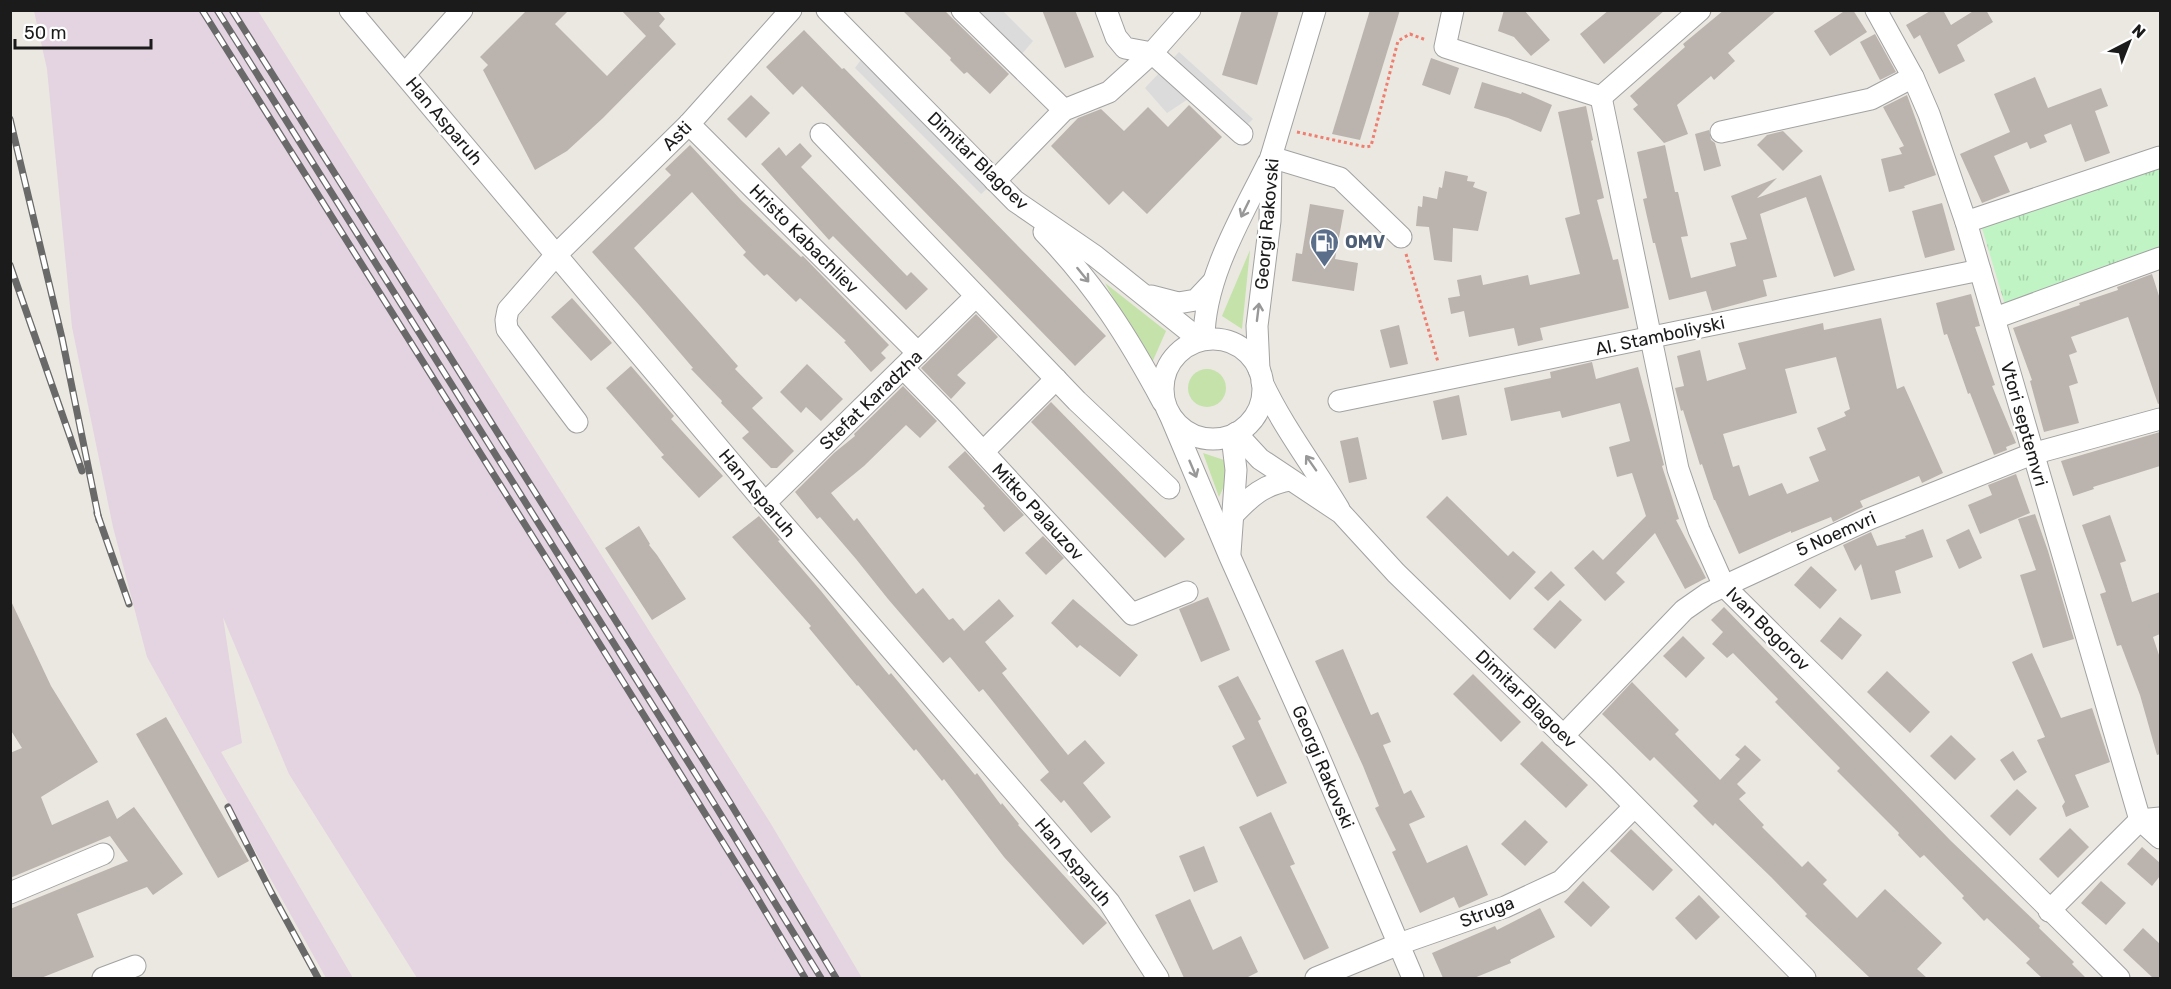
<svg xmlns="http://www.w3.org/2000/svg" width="2171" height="989" font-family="Rubik,sans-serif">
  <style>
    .railway { fill: #e4d3e1 }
    .grass { fill: #c5e2aa }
    .park { fill: url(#park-tufts) }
    .parking { fill: #dbdbdb }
    .building { fill: #bbb4ae; fill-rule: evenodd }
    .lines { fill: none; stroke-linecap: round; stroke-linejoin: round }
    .minor-casing { stroke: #a2a2a2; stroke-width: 23 }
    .path { stroke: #ed7e70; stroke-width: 3; stroke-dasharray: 3 3; stroke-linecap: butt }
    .minor { stroke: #fff; stroke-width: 21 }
    .rail-casing { stroke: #696969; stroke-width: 7 }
    .rail { stroke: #fff; stroke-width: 4.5; stroke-dasharray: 14; stroke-linecap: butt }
    .oneway { stroke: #989898 }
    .labels { text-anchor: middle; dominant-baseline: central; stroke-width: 5; stroke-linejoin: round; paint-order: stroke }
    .street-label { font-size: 18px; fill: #1b1b1b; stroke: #fff }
    .service-label { font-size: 18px; font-weight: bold; fill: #4e5e75; stroke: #fff; text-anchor: start }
  </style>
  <defs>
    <pattern id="park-tufts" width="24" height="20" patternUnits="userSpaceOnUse" patternTransform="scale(1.5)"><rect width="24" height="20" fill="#c0f4c4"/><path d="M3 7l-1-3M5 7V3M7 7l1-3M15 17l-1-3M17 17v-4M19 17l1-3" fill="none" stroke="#a4d1a8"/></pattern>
  </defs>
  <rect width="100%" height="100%" fill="#ebe8e1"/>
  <!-- railway -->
  <polygon class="railway" points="34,11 258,11 771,824 862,978 417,978 289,774 223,617 242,743 221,752 353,978 326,978 147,657 113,527 72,327 47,69"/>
  <!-- grass -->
  <g class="grass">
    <polygon points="1250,250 1242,329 1222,316"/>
    <polygon points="1105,283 1166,331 1151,365"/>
    <circle cx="1207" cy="388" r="19"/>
    <polygon points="1203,453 1227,461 1225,484 1219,497"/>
  </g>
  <!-- park -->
  <polygon class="park" points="2160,166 2160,249 2005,305 1982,228"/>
  <!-- parking -->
  <g class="parking">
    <polygon points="976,11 1003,11 1033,41 1021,55"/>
    <polygon points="1179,52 1253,119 1234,138 1188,99 1167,113 1145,88"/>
    <polygon points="863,57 992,184 981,194 855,68"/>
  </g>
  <!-- building -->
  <g class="building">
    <polygon points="527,10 569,10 555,24 607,76 646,36 621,10 657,10 665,19 659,26 676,44 603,118 567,151 535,170 483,70 488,65 480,57"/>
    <polygon points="902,10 944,10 1009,74 990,94 967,72 964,74 950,60 951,58"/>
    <polygon points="1042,10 1075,10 1094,57 1065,68"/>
    <polygon points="1242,10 1279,10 1257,85 1222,75"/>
    <polygon points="1370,10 1400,10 1360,140 1332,134"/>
    <polygon points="1504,10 1524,10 1550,40 1531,56 1514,37 1498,31"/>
    <polygon points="1609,10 1665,10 1604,64 1580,34"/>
    <polygon points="1724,10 1777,10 1728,53 1735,61 1714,80 1711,76 1677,105 1688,134 1664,143 1633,109 1638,105 1630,96 1685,47 1683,44"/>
    <polygon points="1846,10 1853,10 1867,32 1830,56 1814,31"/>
    <polygon points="1932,10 1943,10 1951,25 1975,10 1986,10 1993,22 1957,45 1965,61 1939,74 1920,35 1914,39 1906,25"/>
    <polygon points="804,30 842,69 844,68 1106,336 1075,366 802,86 793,95 766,67"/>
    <polygon points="1875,34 1896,72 1880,80 1860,42"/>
    <polygon points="1431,58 1459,68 1450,95 1422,85"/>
    <polygon points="2035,77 2048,108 2101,88 2108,106 2095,111 2110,153 2085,162 2071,124 2044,135 2047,142 2030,149 2027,142 1994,156 2010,192 1982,203 1960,154 2010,132 1994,94"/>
    <polygon points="1482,82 1521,94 1522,92 1552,105 1541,132 1508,118 1474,108"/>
    <polygon points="751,95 770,113 746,138 727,119"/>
    <polygon points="1907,95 1936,175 1904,186 1905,188 1889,192 1881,159 1902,154 1899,148 1904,146 1883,107"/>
    <polygon points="1189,105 1222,137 1147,214 1123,191 1109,205 1051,146 1078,118 1101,109 1124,131 1148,107 1168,127"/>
    <polygon points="1586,106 1593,140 1591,141 1604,198 1597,200 1613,260 1618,259 1629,308 1540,328 1543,340 1518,346 1514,328 1469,337 1464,311 1451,314 1448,298 1460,296 1457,280 1481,275 1483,285 1528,275 1530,285 1580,274 1565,218 1580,214 1558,112"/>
    <polygon points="1709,130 1711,140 1715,143 1721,166 1704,171 1695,134"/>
    <polygon points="1783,131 1803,151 1783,171 1757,145 1767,135"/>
    <polygon points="800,143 812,156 801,167 907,276 911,272 928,289 906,310 833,236 829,240 761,164 779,147 786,156"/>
    <polygon points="690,145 741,200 801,257 803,256 889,345 881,353 886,358 871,372 844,342 846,341 800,298 796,302 767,274 764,276 743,255 746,252 692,192 634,248 738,366 735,369 763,398 752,408 794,451 777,468 771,468 742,438 749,432 721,403 722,401 691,369 693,368 640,306 592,252 671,175 665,169"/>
    <polygon points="1665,145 1675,192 1678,192 1688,236 1681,237 1691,278 1736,266 1730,243 1747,239 1731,196 1777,178 1757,198 1821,175 1855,270 1834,277 1806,197 1760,214 1777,277 1763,280 1767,296 1712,311 1706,291 1669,300 1655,243 1653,243 1643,199 1647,198 1637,152"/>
    <polygon points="1445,171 1468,176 1467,181 1475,182 1473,187 1487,192 1478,231 1453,228 1452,262 1434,260 1429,227 1416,226 1418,206 1422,207 1423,196 1437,199 1439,187 1442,188"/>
    <polygon points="1942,203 1955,250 1925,258 1912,211"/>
    <polygon points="1310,204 1344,210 1335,259 1358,263 1354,291 1292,281 1296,253 1302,254"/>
    <polygon points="2152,274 2160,299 2160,403 2158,404 2128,317 2071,337 2077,352 2069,355 2078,383 2069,386 2079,423 2044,432 2030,381 2032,380 2013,328 2080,305 2079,303 2118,290 2117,287"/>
    <polygon points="1971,294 1980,326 1975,327 1995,385 1992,386 2016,443 2006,447 2007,450 1994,455 1970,393 1968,394 1947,334 1944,335 1936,303"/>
    <polygon points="572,298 612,343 591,361 551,317"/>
    <polygon points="976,314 998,337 957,375 966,383 951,399 921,368"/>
    <path d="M1881,318L1897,389L1904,386L1943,473L1922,483L1919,476L1860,501L1863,507L1833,522L1831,517L1791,533V531L1739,554L1715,500H1714L1702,464L1700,465L1683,410L1681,411L1675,388L1684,386L1677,356L1700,350L1707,381L1746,369L1738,343L1823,323L1824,330ZM1836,357L1850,409L1844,412L1846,416L1817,428L1826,450L1809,457L1819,481L1787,494L1782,483L1749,496L1739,465L1733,467L1723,434L1797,413L1785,369Z"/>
    <polygon points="1399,325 1408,364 1390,368 1380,330"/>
    <polygon points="1592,362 1596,379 1638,367 1664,465 1662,466 1679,519 1676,520 1706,578 1685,589 1655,533 1616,573 1625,582 1605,601 1574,568 1593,550 1603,560 1646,516 1632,473 1617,477 1609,447 1630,441 1620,403 1562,418 1560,411 1511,421 1504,388 1551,378 1550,372"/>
    <polygon points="807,364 843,399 821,421 806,407 801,413 780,392"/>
    <polygon points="631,366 674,416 671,419 723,476 699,498 661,457 664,455 606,388"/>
    <polygon points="903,386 937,421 920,438 906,425 864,466 831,493 854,521 857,518 916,594 923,588 949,620 953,618 964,631 999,599 1014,616 985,642 1007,669 1002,673 1068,755 1085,740 1105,763 1083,783 1111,817 1091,833 1064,800 1061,803 1040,780 1049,772 983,689 979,692 950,657 943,663 888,599 856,559 820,517 817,519 795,492 834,453 855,436 854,434"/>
    <polygon points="1459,395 1467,435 1442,440 1433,401"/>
    <polygon points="1051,402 1185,539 1165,558 1031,422"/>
    <polygon points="2160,432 2160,466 2093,487 2094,489 2073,496 2061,461"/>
    <polygon points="1358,437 1367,479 1349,483 1340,441"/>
    <polygon points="965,451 1024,515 1004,532 983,508 985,506 948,467"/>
    <polygon points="2016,474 2030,513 1980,534 1968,505 1992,495 1988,485"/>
    <polygon points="1447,496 1508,556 1513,551 1536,572 1510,600 1426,517"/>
    <polygon points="2035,514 2048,551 2074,639 2043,648 2020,575 2036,570 2018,519"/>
    <polygon points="2110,515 2126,561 2120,563 2132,602 2160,592 2160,634 2153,637 2160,658 2160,754 2157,755 2140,695 2121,645 2117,646 2100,594 2106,592 2082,525"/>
    <polygon points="759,516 780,540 778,541 821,591 889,675 891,673 975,775 977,773 1001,805 1002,803 1019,824 1018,825 1107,923 1083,945 1004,857 944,779 942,781 916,749 914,751 858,685 857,686 809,628 811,626 732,537"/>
    <polygon points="639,526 650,544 649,545 657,555 686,599 652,620 605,548"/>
    <polygon points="1923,529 1933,557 1895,571 1901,593 1871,600 1861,564 1855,571 1843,545 1871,532 1877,546 1906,538 1905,536"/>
    <polygon points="1969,529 1982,558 1959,569 1946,540"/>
    <polygon points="1043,536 1064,558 1046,575 1025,553"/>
    <polygon points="1811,566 1837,590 1820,609 1794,585"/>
    <polygon points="1551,571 1565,585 1548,601 1534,588"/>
    <polygon points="1208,597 1230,650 1201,662 1179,609"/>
    <polygon points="10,599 51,686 98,762 41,797 52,825 108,800 117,819 134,807 183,874 153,895 147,887 77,914 94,957 41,978 10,978 10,909 128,861 110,836 10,878 10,753 22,748 10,729"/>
    <polygon points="1073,599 1138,655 1120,677 1080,645 1077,648 1051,623"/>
    <polygon points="1560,600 1582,620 1555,649 1533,629"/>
    <polygon points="1724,607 1951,841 2040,926 2039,928 2074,962 2072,964 2086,978 2042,978 2026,963 2030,959 1987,918 1984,921 1962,898 1964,896 1924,855 1920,858 1898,835 1899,833 1837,771 1840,768 1775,702 1778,699 1733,653 1727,658 1712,644 1723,632 1711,620"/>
    <polygon points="1840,617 1862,635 1842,660 1820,641"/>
    <polygon points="1683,636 1705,658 1686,678 1663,656"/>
    <polygon points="1343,649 1371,715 1378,712 1391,742 1383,745 1404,794 1411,790 1425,817 1409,824 1427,863 1467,845 1488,895 1459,908 1454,897 1420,913 1392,852 1396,850 1375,808 1379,806 1363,766 1315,661"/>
    <polygon points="2032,653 2061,718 2092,708 2110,762 2075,775 2089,807 2066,817 2062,806 2065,802 2037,740 2045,737 2012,662"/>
    <polygon points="1887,671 1930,712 1910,733 1867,692"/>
    <polygon points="1473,674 1521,722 1501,742 1453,694"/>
    <polygon points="1238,676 1261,719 1258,721 1287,783 1257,797 1232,746 1245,739 1218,686"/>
    <polygon points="1632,682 1679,730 1675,734 1720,780 1740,759 1735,755 1745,745 1761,760 1737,784 1746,793 1739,799 1764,825 1762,827 1802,867 1808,861 1827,880 1823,884 1857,918 1885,889 1942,943 1917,969 1927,978 1870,978 1805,916 1807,914 1771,877 1715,823 1713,826 1693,806 1698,801 1654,757 1650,761 1602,714"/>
    <polygon points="166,717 249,861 218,878 136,734"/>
    <polygon points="1951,735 1976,759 1955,780 1930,756"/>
    <polygon points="1542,741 1588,785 1566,808 1520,764"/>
    <polygon points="2013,751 2027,772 2014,781 2000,760"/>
    <polygon points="2017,789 2037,808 2010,836 1990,816"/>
    <polygon points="1271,812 1295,864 1290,866 1329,948 1304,960 1239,827"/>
    <polygon points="1525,820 1548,842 1525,866 1501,844"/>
    <polygon points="2070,828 2089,847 2058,878 2039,859"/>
    <polygon points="1631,829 1673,870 1653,891 1610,851"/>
    <polygon points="1204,846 1218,882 1194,892 1179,856"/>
    <polygon points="2142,847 2160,863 2160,876 2152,886 2127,864"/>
    <polygon points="1583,881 1610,907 1591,927 1564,902"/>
    <polygon points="2101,881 2126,903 2106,925 2081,903"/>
    <polygon points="1699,895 1720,917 1696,940 1675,918"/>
    <polygon points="1190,899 1213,950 1241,936 1258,972 1246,978 1184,978 1155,915"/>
    <polygon points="1540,908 1555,937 1510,960 1511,963 1474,978 1443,978 1432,953 1495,926 1497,930"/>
    <polygon points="2143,928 2160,944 2160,978 2153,978 2123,950"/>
  </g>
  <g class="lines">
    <defs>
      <g id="minor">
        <polyline points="350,10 765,503 1109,902 1158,978"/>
        <polyline points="827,10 1015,201 1095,256 1200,340"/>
        <polyline points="962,10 1064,110"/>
        <polyline points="1106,10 1116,37 1125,48 1152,53 1190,10"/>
        <polyline points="1453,10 1445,47 1601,97"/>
        <polyline points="1876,10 1913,77 1929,114 1966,222 2140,820 2160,838"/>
        <polyline points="405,74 462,10"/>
        <polyline points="1601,97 1678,469 1699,530 1724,586 2119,978"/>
        <polyline points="1601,97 1700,10"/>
        <polyline points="689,124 918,353"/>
        <polyline points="1721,132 1871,99 1913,77"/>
        <polyline points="821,134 1077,401 1169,488"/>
        <polyline points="1271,157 1340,178 1401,237"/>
        <polyline points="995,181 1064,110 1109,92 1152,53 1242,134"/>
        <polyline points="1966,222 2160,157"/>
        <path d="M1044,232C1096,286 1128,337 1163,402"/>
        <polyline points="1151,296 1178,303 1196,300 1213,282"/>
        <polyline points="1995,318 2160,258"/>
        <path d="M1204,339C1204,278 1242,216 1268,163"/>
        <circle cx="1213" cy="389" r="50"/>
        <polyline points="903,368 948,414 1132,614 1187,592"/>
        <polyline points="1259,370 1257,326 1270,221 1271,157 1315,10"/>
        <path d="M1262,382C1283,427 1314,467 1339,509"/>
        <polyline points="1339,401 1980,270"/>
        <polyline points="1170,415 1230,557 1311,738 1413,978"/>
        <polyline points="577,422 507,329 506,320 508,310 555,256 689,124 791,10"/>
        <polyline points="1236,433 1260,459 1341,513 1396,573 1605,776 1805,978"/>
        <polyline points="983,452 1056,379"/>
        <polyline points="765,503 976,296"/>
        <path d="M1233,515C1251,496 1263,485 1290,480"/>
        <polyline points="1230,553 1236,470 1232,436"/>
        <polyline points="1563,736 1684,610 1707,594 1869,519 2032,454 2160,419"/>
        <polyline points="10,893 103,854"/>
        <polyline points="2049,911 2140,820 2160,818"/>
        <polyline points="103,978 135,966"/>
        <polyline points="1316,978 1399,944 1505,907 1561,881 1634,807"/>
      </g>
    </defs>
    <!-- minor casing -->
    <use href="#minor" class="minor-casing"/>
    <!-- path -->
    <g class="path">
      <polyline points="1297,132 1366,147 1371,146 1398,41 1410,34 1426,40"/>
      <polyline points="1406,254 1438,362"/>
    </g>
    <!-- minor -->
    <use href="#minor" class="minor"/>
    <defs>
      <g id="rail">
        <polyline points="202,10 551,566 755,894 805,978"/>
        <polyline points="217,10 705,789 821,978"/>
        <polyline points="232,10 729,801 836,978"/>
        <polyline points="10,119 62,338 99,520"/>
        <polyline points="10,265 82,471"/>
        <polyline points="97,513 129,604"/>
        <polyline points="228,807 271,892 318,978"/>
      </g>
    </defs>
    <!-- rail casing -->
    <use href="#rail" class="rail-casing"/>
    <!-- rail -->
    <use href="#rail" class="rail"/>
  </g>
  <!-- one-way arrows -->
  <defs><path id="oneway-shaft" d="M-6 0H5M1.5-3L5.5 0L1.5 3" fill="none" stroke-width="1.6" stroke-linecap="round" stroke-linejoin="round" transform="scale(1.5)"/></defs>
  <g class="oneway">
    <use href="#oneway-shaft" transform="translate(1245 209) rotate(116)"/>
    <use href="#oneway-shaft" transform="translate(1083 275) rotate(51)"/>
    <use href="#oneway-shaft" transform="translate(1258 312) rotate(-83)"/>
    <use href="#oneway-shaft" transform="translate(1311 463) rotate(-125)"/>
    <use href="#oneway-shaft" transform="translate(1193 469) rotate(67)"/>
  </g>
  <!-- icons -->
  <defs>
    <symbol id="fuel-pin" viewBox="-11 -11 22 30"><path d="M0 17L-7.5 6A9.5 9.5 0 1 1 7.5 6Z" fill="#5c6f8a" stroke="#fff"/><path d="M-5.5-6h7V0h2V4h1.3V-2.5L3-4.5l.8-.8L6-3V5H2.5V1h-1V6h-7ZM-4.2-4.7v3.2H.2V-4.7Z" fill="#fff"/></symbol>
  </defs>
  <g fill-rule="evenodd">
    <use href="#fuel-pin" x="1308" y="226" width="33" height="45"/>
  </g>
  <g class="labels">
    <!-- street labels -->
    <g class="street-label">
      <text transform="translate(444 121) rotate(50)">Han Asparuh</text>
      <text transform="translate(677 136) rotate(-45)">Asti</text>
      <text transform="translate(978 161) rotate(44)">Dimitar Blagoev</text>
      <text transform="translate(1267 224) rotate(-85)">Georgi Rakovski</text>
      <text transform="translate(804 239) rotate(45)">Hristo Kabachliev</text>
      <text transform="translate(1660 336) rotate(-12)">Al. Stamboliyski</text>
      <text transform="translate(871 400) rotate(-44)">Stefat Karadzha</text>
      <text transform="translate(2024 424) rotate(74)">Vtori septemvri</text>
      <text transform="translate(757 493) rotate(50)">Han Asparuh</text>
      <text transform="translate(1038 512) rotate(47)">Mitko Palauzov</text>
      <text transform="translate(1836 534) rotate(-24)">5 Noemvri</text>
      <text transform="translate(1768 629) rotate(45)">Ivan Bogorov</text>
      <text transform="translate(1526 699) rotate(44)">Dimitar Blagoev</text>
      <text transform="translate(1323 767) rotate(67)">Georgi Rakovski</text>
      <text transform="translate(1073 862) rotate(50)">Han Asparuh</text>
      <text transform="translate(1487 912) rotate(-21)">Struga</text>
    </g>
    <!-- service labels -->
    <g class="service-label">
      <text x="1345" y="242">OMV</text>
    </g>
  </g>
  <!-- border -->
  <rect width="2171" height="989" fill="none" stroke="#1b1b1b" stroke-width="24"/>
  <!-- north arrow -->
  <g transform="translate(2129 42) rotate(42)" stroke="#ffffff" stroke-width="4.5" paint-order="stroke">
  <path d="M0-4.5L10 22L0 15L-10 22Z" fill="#1b1b1b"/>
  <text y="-9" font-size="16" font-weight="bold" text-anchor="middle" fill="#1b1b1b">N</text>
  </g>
  <!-- scale -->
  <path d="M15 39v9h136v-9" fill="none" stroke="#1b1b1b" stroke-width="3"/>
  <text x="24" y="39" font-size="18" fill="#1b1b1b" stroke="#ffffff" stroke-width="4.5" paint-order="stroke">50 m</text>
</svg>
